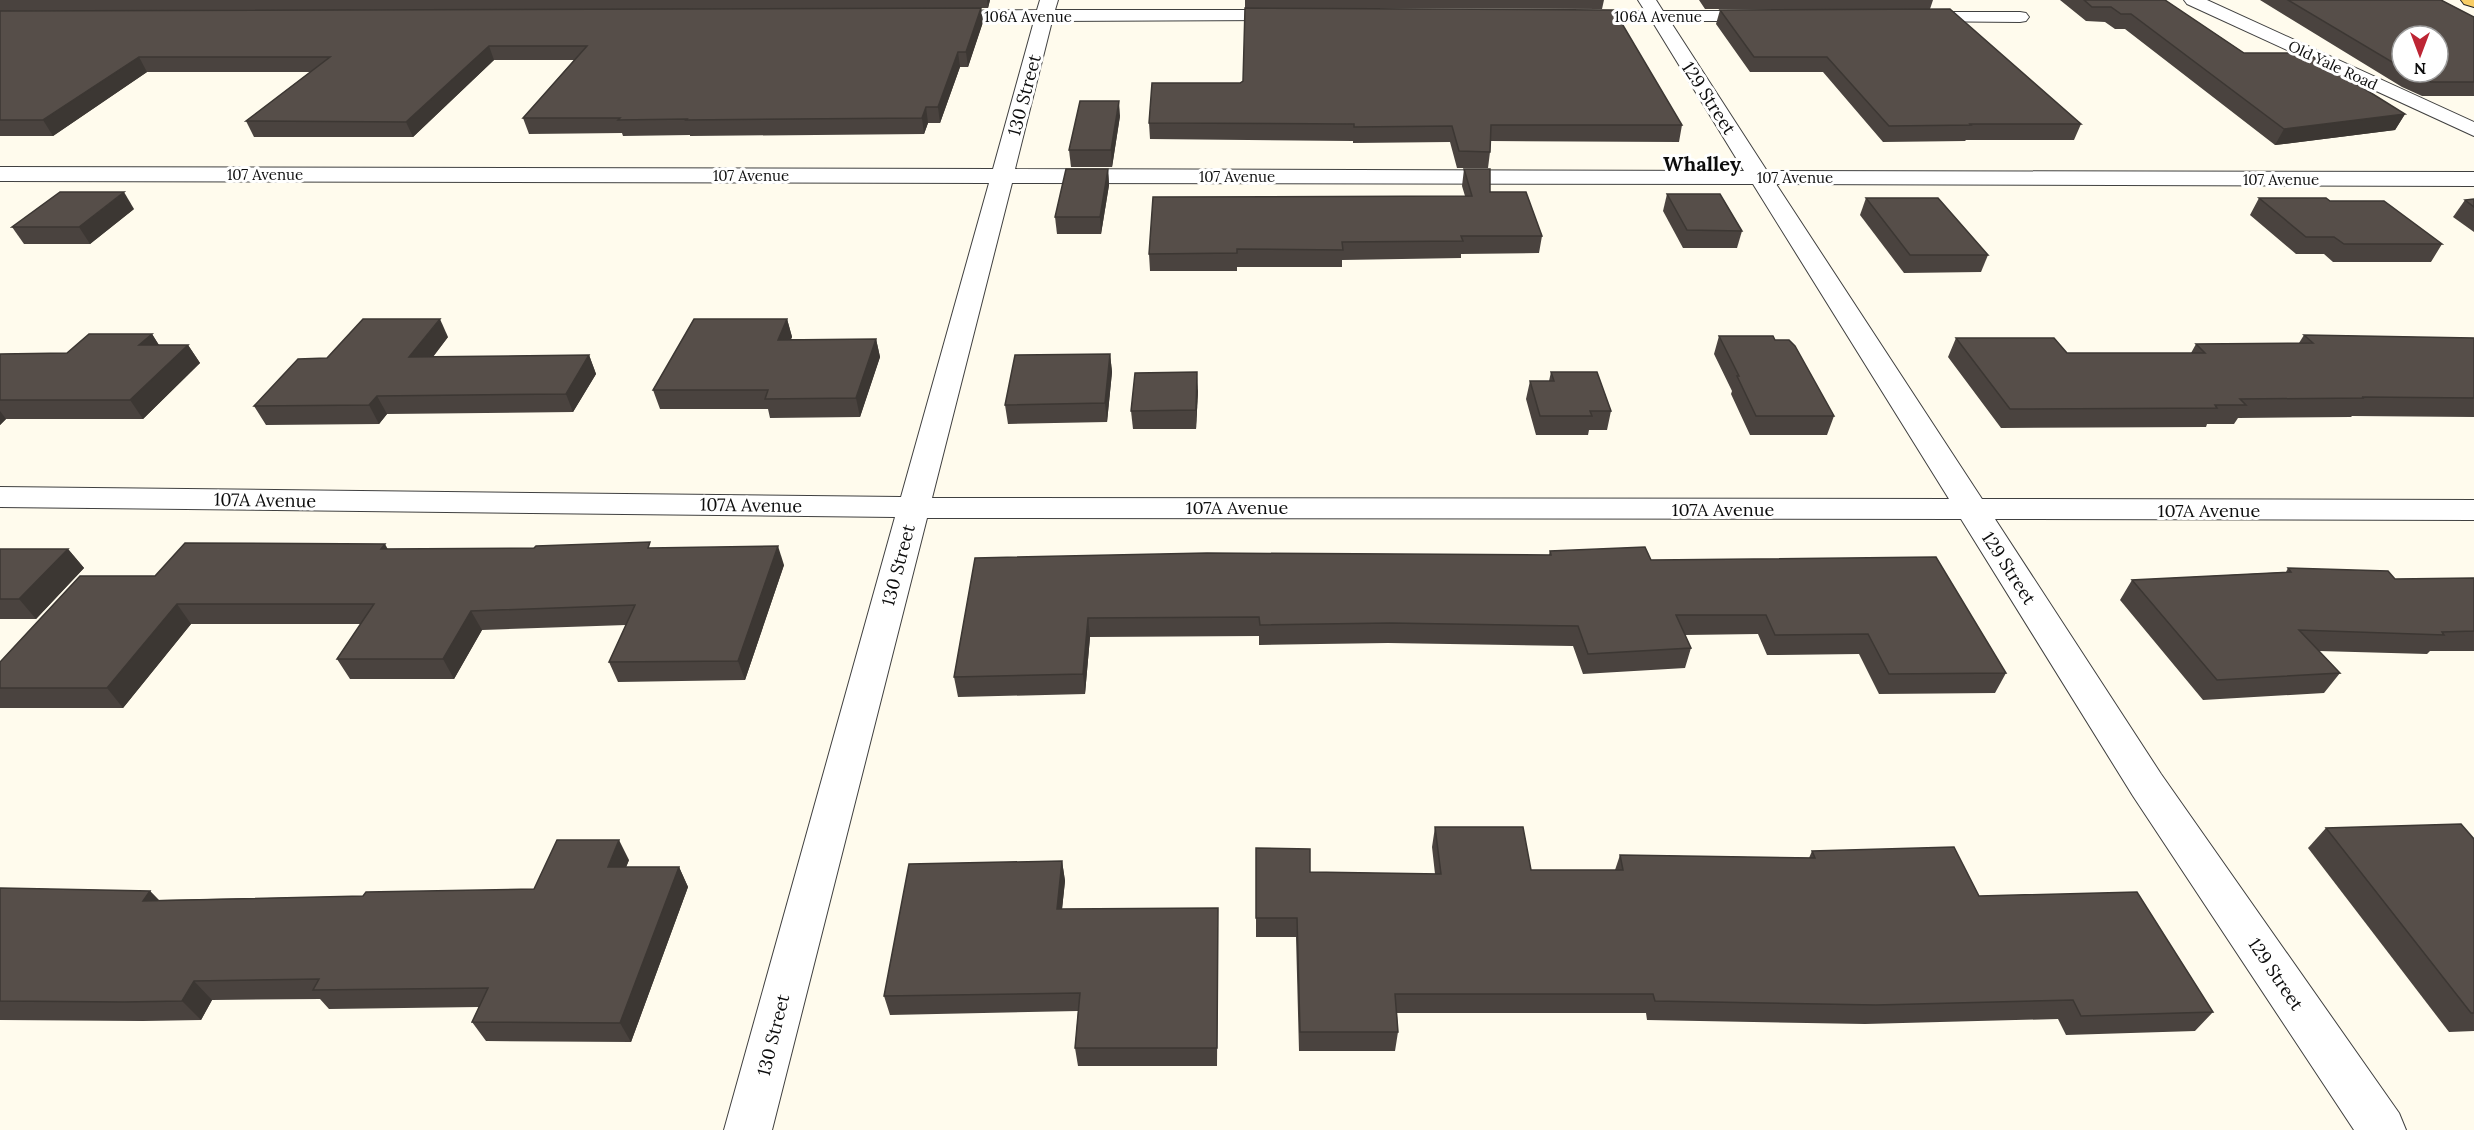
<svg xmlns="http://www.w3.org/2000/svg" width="2474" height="1130" font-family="Lora,serif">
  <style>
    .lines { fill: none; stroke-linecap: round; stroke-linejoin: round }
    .minor-casing { stroke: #404040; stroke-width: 2 }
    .major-casing { stroke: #1e1e1e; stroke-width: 2 }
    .minor { fill: #fff; fill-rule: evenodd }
    .major { fill: #f8cd64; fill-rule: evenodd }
    .wall { fill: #4a433f; fill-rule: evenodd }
    .shaded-wall { fill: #3c3733 }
    .building { fill: #564e49; stroke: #3c3733; stroke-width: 1.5 }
    .labels { text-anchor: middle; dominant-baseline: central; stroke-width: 6; stroke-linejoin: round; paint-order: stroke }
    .far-street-label { font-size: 15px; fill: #0d0d0d; stroke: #fff }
    .street-label { font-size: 18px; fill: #0d0d0d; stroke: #fff }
    .far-district-label { font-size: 20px; font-weight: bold; fill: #0d0d0d; stroke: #fff }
  </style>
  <rect width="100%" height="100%" fill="#fffbed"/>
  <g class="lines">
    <defs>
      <g id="minor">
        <path d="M1040,0H1058L1055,10H1288L1294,11L1297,15L1294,19L1288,20L1052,21L1015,169L1744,171L1652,21H1574L1568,20L1565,16L1568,12L1574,11H1645L1638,0H1656L1663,11H1762L1768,12L1771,16L1768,20L1762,21H1670L1767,171L2474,172V186L1776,184L1982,499L2474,500V520L1995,519L2161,774L2399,1113L2406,1130H2354L2133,796L1961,519L927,518L772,1130H724L895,517L0,507V487L901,497L989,183L0,181V167L993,169L1034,21H938L932,20L929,16L932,12L938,11L1037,10ZM1012,183L1753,184L1949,499L932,498Z"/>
        <polygon points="2184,0 2207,0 2474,122 2474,136 2187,4"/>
        <polygon points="1913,12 2020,12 2026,13 2029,17 2026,21 2020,22 1907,21 1904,17 1907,13"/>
      </g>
      <polygon id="major" points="2461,0 2474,0 2474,7 2464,4"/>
    </defs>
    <!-- minor casing -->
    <use href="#minor" class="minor-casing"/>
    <!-- major casing -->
    <use href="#major" class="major-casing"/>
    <!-- minor -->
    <use href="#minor" class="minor"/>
    <!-- major -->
    <use href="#major" class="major"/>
  </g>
  <!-- wall -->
  <g class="wall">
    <polygon points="0,0 990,0 988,8 0,11"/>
    <polygon points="1245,0 1604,0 1602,9 1245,8"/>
    <polygon points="1699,0 1933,0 1930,9 2081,124 2074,140 1966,140 1965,141 1883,142 1823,72 1750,72 1716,24 1720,10 1842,9 1705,9"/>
    <polygon points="2060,0 2165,0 2244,53 2405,114 2395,130 2275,145 2125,29 2115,29 2105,22 2086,21"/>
    <path d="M2260,0H2441L2474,17V96H2422L2402,87ZM2402,36L2438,72H2402Z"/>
    <polygon points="981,8 983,22 968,67 960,67 940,123 928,123 924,134 690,136 690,135 623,136 622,133 529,134 523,118 574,60 494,60 413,137 254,137 246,121 310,72 147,72 53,136 0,136 0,11"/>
    <polygon points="1120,116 1112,167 1071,167 1069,150"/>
    <polygon points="1149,123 1682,125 1679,142 1490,141 1490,152 1488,168 1457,168 1450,142 1353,143 1353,141 1150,139"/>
    <polygon points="1108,169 1109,185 1101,234 1057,234 1055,217"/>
    <polygon points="1464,169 1542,236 1539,253 1461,254 1461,258 1342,260 1342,267 1237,267 1237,271 1150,271 1149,254 1465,196 1462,186"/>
    <polygon points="1667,194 1742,231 1737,248 1683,248 1663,211"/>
    <polygon points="1866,198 1988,255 1981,272 1904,273 1860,215"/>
    <polygon points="2259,198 2330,201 2442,244 2431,262 2333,262 2324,254 2296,254 2250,215"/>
    <polygon points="2474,199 2474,232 2453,217 2465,200"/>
    <polygon points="134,209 90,244 24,244 12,227"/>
    <polygon points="787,319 792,337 791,339 876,339 880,357 860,417 770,418 768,409 660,409 653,390"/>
    <polygon points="152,334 159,345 188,345 200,363 143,419 6,419 0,425 0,354 67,353"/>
    <polygon points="2304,335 2474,338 2474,417 2352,416 2351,417 2238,418 2234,424 2207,424 2206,427 2001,428 1948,357 1956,338 2067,353 2191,353 2196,344 2299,343"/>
    <polygon points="1719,336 1775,340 1834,416 1827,435 1750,435 1731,394 1732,391 1714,354"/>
    <polygon points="448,337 433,357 589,355 596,374 573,412 387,414 379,424 266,425 254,406 327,358"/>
    <polygon points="1110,354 1112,372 1107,422 1008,424 1005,405"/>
    <polygon points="1551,372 1611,411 1607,430 1589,430 1588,435 1536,435 1526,399 1530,381 1549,381"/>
    <polygon points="1198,391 1196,429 1133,429 1131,411"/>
    <polygon points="652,548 784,565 745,680 618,682 609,662 626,625 482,630 454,679 350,679 337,659 361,624 191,624 123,708 0,708 0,662 155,576 388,549"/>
    <polygon points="0,549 68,549 84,568 36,619 0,619"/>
    <polygon points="1550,551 1651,560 2006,673 1995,693 1879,694 1859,654 1767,655 1758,634 1685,635 1691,648 1685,668 1583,674 1573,646 1388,643 1259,645 1259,636 1090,637 1085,694 958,697 954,677 975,558 1549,555"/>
    <polygon points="2288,568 2395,579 2474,578 2474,651 2430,651 2427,654 2319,651 2340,673 2324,693 2203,700 2120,600 2132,580 2286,572"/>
    <polygon points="1435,827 1531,870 1615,870 1620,855 1809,858 1812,851 1979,896 2213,1012 2195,1031 2066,1035 2058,1019 1865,1024 1647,1020 1646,1013 1397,1013 1398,1032 1395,1051 1299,1051 1296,937 1256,937 1256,848 1310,872 1435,874 1432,847"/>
    <polygon points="2326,828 2474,839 2474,1031 2449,1032 2308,848"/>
    <polygon points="629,860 626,867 679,867 688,887 631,1042 486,1041 472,1022 479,1007 329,1009 320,999 212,1000 201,1020 143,1021 0,1020 0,888 150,891 159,900 363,896 534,889"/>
    <polygon points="1062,861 1065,881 1062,909 1218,927 1217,1066 1078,1066 1075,1048 1078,1011 890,1015 884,996"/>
  </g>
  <!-- shaded-wall -->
  <g class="shaded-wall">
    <polygon points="987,0 990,0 988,8"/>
    <polygon points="981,8 983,22 968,67 966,52"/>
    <polygon points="489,46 494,60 413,137 406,122"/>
    <polygon points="958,52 960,67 940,123 938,107"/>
    <polygon points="139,57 147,72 53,136 43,120"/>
    <polygon points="1119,101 1120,116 1112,167 1111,150"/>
    <polygon points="926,107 928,123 924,134 922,118"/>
    <polygon points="2405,114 2395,130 2275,145 2284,129"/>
    <polygon points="1108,169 1109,185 1101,234 1100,217"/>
    <polygon points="124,192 134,209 90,244 79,227"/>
    <polygon points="440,319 448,337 418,376 409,357"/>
    <polygon points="787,319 792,337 782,358 778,340"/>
    <polygon points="152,334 163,352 139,345"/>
    <polygon points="876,339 880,357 860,417 856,398"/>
    <polygon points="188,345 200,363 143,419 130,400"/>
    <polygon points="1110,354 1112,372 1107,422 1105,403"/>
    <polygon points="589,355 596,374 573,412 566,394"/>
    <polygon points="1197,372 1198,391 1196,429 1196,410"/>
    <polygon points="377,396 387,414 379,424 369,405"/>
    <polygon points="0,411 6,419 0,425"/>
    <polygon points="385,544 396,564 381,549"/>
    <polygon points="778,546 784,565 745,680 738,661"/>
    <polygon points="68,549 84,568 36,619 19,599"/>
    <polygon points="177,604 191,624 123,708 107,688"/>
    <polygon points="471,611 482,630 454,679 443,659"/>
    <polygon points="1088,618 1090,637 1085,694 1083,674"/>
    <polygon points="619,840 629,860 618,887 608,867"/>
    <polygon points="1062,861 1065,881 1060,928 1057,909"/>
    <polygon points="679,867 688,887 631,1042 620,1023"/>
    <polygon points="150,891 168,910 143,901"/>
    <polygon points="194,981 212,1000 201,1020 182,1001"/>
  </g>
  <!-- building -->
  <g class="building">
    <polygon points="2084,0 2165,0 2244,53 2307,53 2405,114 2284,129 2131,14 2121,14 2111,7 2092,7"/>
    <polygon points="2288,0 2441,0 2474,17 2474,82 2431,82 2409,72 2438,72 2438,36 2402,36 2402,68"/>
    <polygon points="981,8 966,52 958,52 938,107 926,107 922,118 686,120 687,119 618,120 620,118 523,118 587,46 489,46 406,122 246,121 330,57 139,57 43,120 0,120 0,11"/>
    <polygon points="1245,8 1614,10 1682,125 1491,125 1490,152 1459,151 1452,126 1354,127 1354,124 1149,123 1152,83 1240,83 1243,81"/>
    <polygon points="1950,9 2081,124 1970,124 1971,125 1889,126 1827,57 1754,57 1720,10"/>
    <polygon points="1080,101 1119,101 1111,150 1069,150"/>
    <polygon points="1066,169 1108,169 1100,217 1055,217"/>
    <polygon points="1464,169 1490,169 1490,192 1526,192 1542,236 1461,236 1463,241 1342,242 1343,250 1237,249 1237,253 1149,254 1153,197 1472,196"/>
    <polygon points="60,192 124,192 79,227 12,227"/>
    <polygon points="1667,194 1720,194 1742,231 1687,230"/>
    <polygon points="1866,198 1938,198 1988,255 1910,255"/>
    <polygon points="2259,198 2326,198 2330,201 2384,201 2442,244 2344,244 2334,237 2306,237"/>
    <polygon points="2474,199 2474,207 2465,200"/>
    <polygon points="363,319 440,319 409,357 589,355 566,394 377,396 369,405 254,406 298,359 327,358"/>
    <polygon points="694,319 787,319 778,340 876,339 856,398 765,399 768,390 653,390"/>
    <polygon points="89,334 152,334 139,345 188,345 130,400 0,400 0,354 67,353"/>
    <polygon points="2304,335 2474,338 2474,398 2362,397 2364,398 2240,399 2246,405 2215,405 2217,408 2010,409 1956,338 2054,338 2067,353 2205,353 2196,344 2313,343"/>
    <polygon points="1719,336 1773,336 1775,340 1789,340 1795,346 1834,416 1756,416 1737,376 1739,376"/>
    <polygon points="1110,354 1105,403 1005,405 1015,355"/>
    <polygon points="1197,372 1196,410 1131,411 1135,373"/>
    <polygon points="1551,372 1597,372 1611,411 1590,411 1592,416 1540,416 1530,381 1554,381"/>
    <polygon points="650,542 648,548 778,546 738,661 609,662 635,605 471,611 443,659 337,659 374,604 177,604 107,688 0,688 0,662 80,576 155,576 185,543 385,544 381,549 534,548 536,546"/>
    <polygon points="1645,547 1651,560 1936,557 2006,673 1889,674 1868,634 1775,635 1766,615 1676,615 1691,648 1588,654 1578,626 1390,623 1260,625 1259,617 1088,618 1083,674 954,677 975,558 1207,553 1551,555 1550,551"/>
    <polygon points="0,549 68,549 19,599 0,599"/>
    <polygon points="2288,568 2388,571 2395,579 2474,578 2474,631 2442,632 2444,635 2299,630 2340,673 2217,680 2132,580 2291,572"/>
    <polygon points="2461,824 2474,839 2474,1013 2471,1013 2326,828"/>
    <polygon points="1435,827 1523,827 1531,870 1623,870 1620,855 1815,858 1812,851 1954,847 1979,896 2137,892 2213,1012 2081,1016 2073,1000 1876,1005 1655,1001 1653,994 1395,994 1398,1032 1300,1032 1297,918 1256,918 1256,848 1310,849 1310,872 1441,874"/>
    <polygon points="557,840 619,840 608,867 679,867 620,1023 472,1022 488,988 313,990 319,979 194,981 182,1001 124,1002 0,1001 0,888 150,891 143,901 363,896 366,892 534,889"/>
    <polygon points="1062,861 1057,909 1218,908 1217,1048 1075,1048 1080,993 884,996 909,864"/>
  </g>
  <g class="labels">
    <!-- far-street labels -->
    <g class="far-street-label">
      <text x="1028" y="16">106A Avenue</text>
      <text x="1658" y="16">106A Avenue</text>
      <text transform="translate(2333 65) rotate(25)">Old Yale Road</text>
      <text x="265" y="174">107 Avenue</text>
      <text x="751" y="175">107 Avenue</text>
      <text x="1237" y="176">107 Avenue</text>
      <text x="1795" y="177">107 Avenue</text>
      <text x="2281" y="179">107 Avenue</text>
    </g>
    <!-- street labels -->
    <g class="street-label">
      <text transform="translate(1024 95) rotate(-75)">130 Street</text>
      <text transform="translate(1709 98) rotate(57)">129 Street</text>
      <text transform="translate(265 500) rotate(1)">107A Avenue</text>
      <text transform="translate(751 505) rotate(1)">107A Avenue</text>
      <text x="1237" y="507">107A Avenue</text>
      <text x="1723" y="509">107A Avenue</text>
      <text x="2209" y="510">107A Avenue</text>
      <text transform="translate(898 565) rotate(-75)">130 Street</text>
      <text transform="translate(2009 568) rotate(57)">129 Street</text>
      <text transform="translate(2276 974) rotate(56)">129 Street</text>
      <text transform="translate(773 1035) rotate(-76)">130 Street</text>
    </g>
    <!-- far-district labels -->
    <g class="far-district-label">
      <text x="1702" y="163">Whalley</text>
    </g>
  </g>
  <!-- north arrow -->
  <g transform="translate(2420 54) rotate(180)"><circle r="28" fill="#ffffff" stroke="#9e9e9e" stroke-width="1.5"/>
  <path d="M0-4.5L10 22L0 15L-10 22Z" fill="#bd2534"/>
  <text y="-9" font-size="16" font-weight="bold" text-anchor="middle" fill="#0d0d0d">N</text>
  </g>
</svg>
